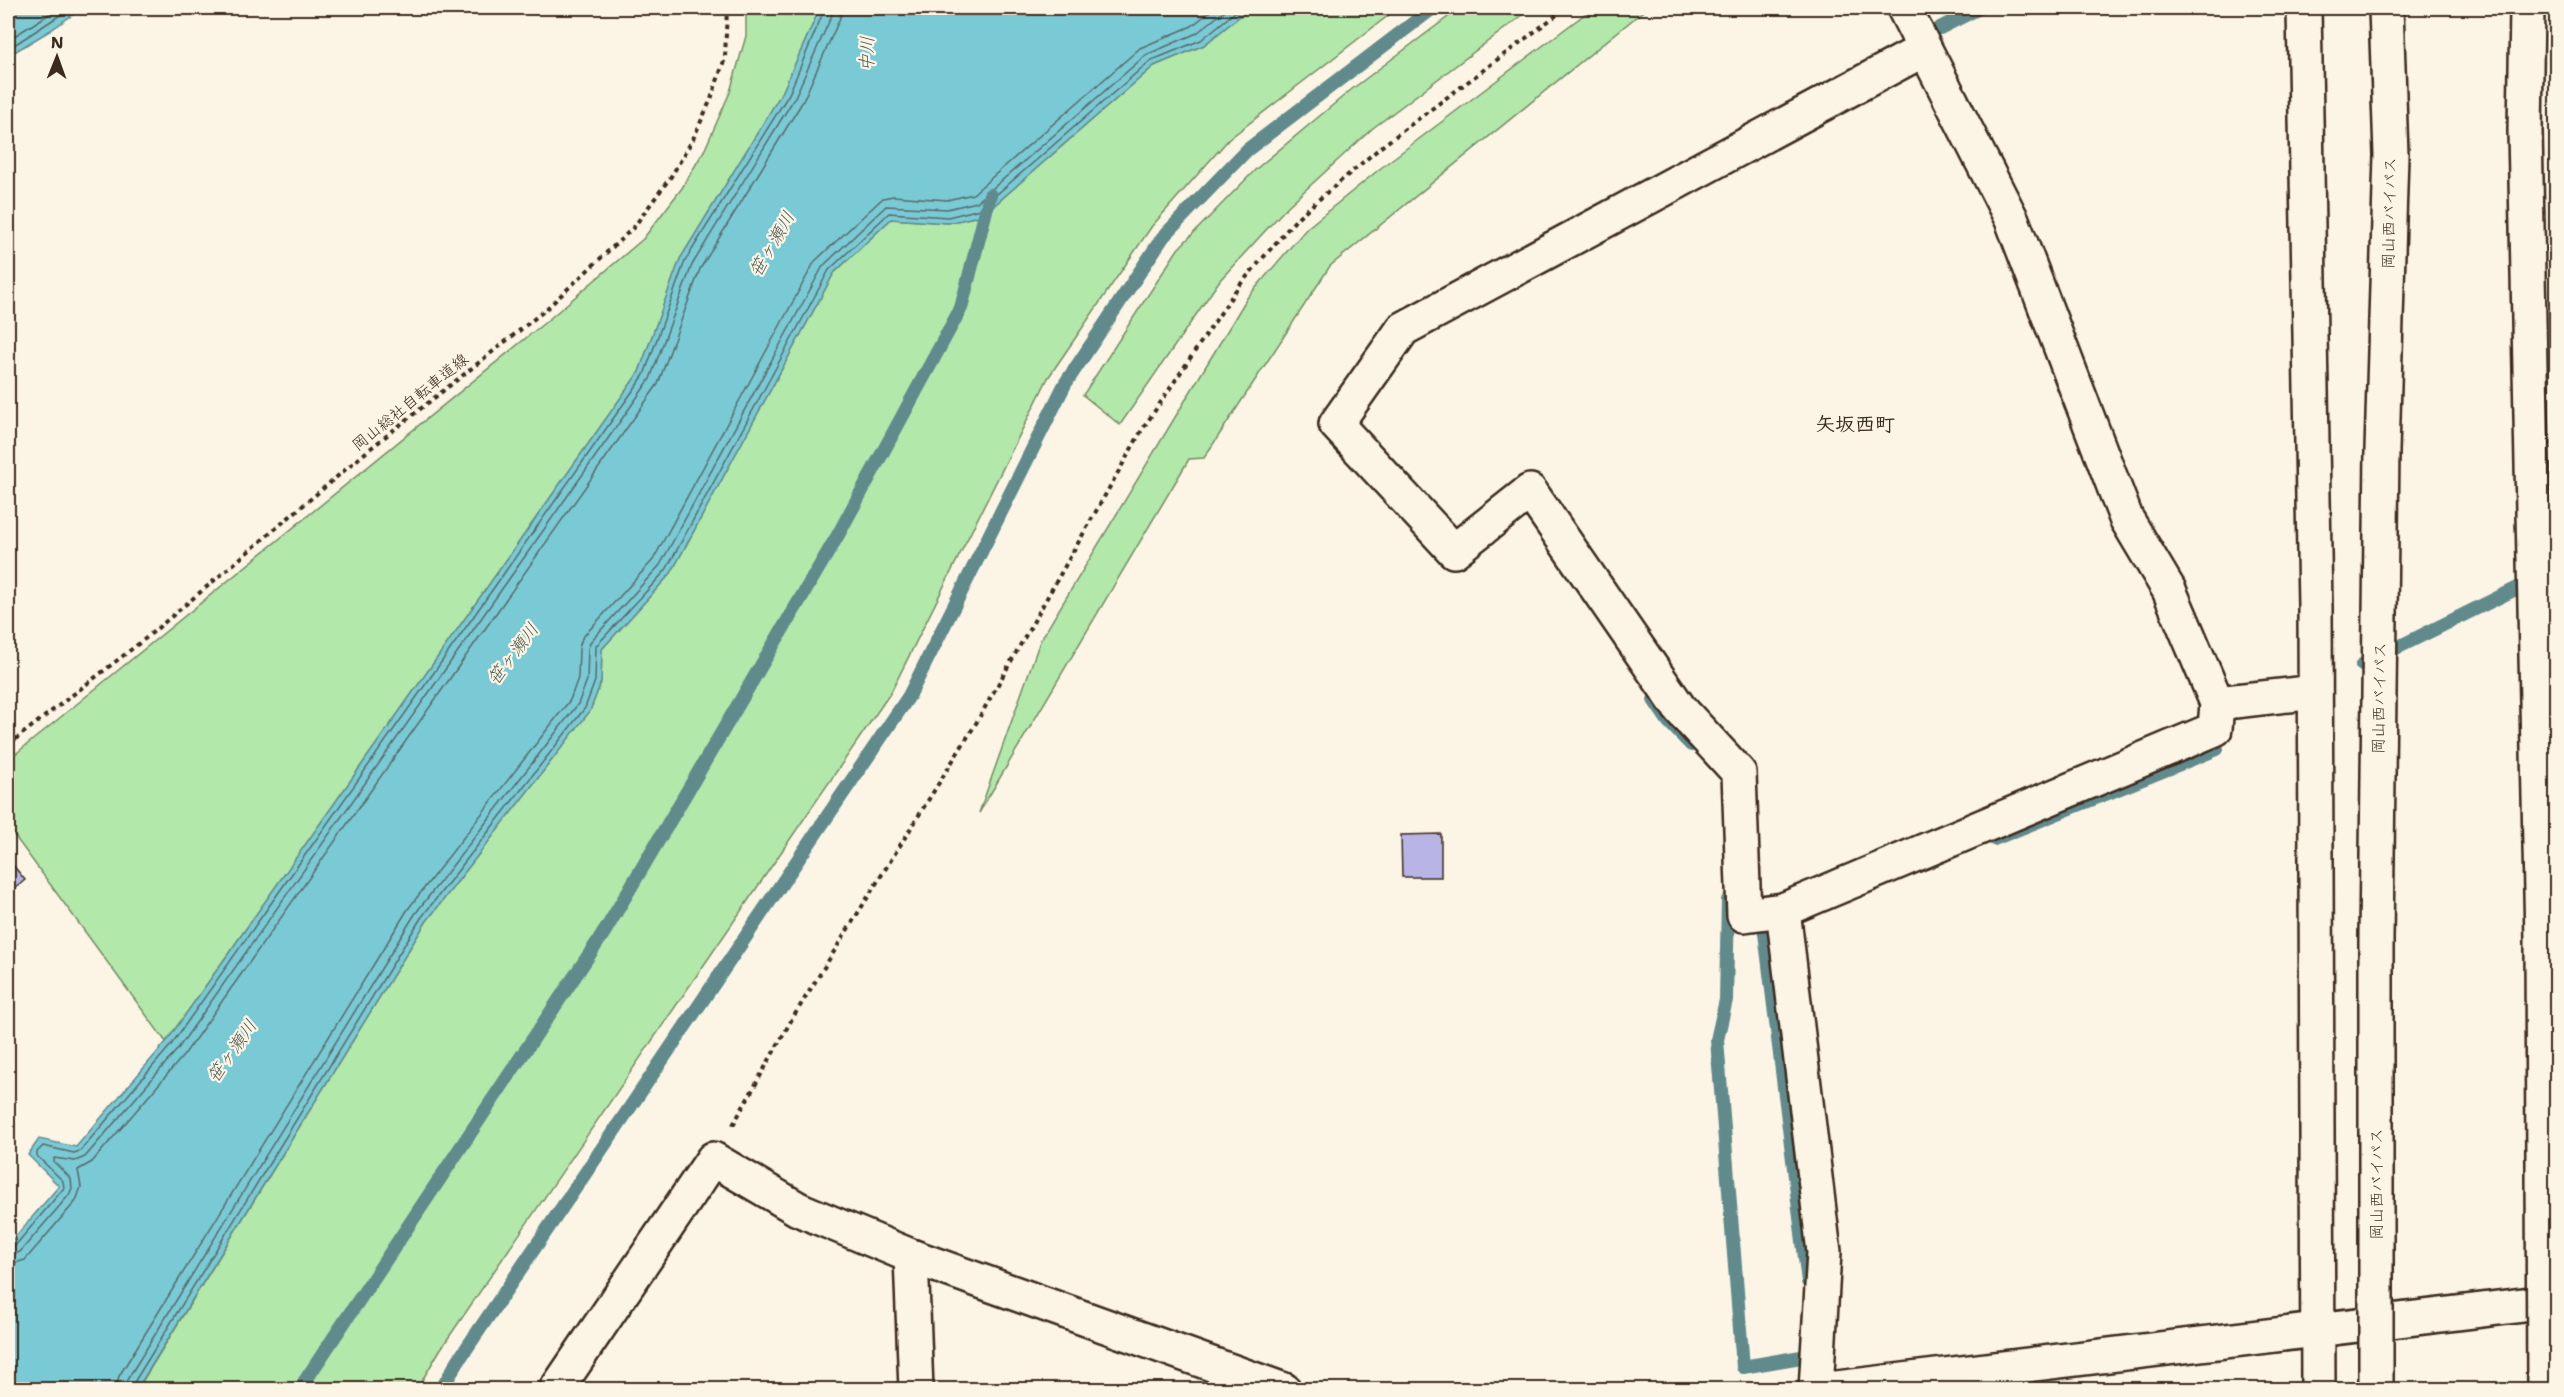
<svg xmlns="http://www.w3.org/2000/svg" width="2564" height="1397" font-family="'Shantell Sans','Klee One',sans-serif">
  <style>
    .green { fill: #b2e8aa; stroke: #768964; stroke-width: 1.5 }
    .water { fill: #7acad6; stroke: #618a8c; stroke-width: 1.5 }
    .lines { fill: none; stroke-linecap: round; stroke-linejoin: round }
    .shore { stroke: #546a68; stroke-width: 1.5 }
    .stream { stroke: #618a8c; stroke-width: 14 }
    .building { fill: #b8b5e6; stroke: #3b2a1e; stroke-width: 1.5 }
    .minor-casing { stroke: #3b2a1e; stroke-width: 38 }
    .path { stroke: #3b2a1e; stroke-width: 4; stroke-dasharray: 4.5 4.5; stroke-linecap: butt }
    .minor { stroke: #fcf5e5; stroke-width: 33 }
    .highway-bridge-casing { stroke: #3b2a1e; stroke-width: 38; stroke-linecap: butt }
    .highway-bridge { stroke: #fcf5e5; stroke-width: 33 }
    .labels { text-anchor: middle; dominant-baseline: central; stroke-width: 4.5; stroke-linejoin: round; paint-order: stroke }
    .street-label { font-size: 16px; fill: #3b2a1e; stroke: #fcf5e5 }
    .water-label { font-size: 18px; font-style: italic; fill: #4e5a55; stroke: #fcf5e5 }
    .quarter-label { font-size: 20px; font-weight: bold; fill: #3b2a1e; stroke: #fcf5e5 }
  </style>
  <rect width="100%" height="100%" fill="#fcf5e5"/>
  <filter id="ink" filterUnits="userSpaceOnUse"><feTurbulence type="fractalNoise" baseFrequency=".0167" numOctaves="2"/><feDisplacementMap in="SourceGraphic" scale="12" xChannelSelector="R" yChannelSelector="G"/><feConvolveMatrix kernelMatrix="1 2 1 2 8 2 1 2 1" color-interpolation-filters="sRGB"/></filter>
  <g filter="url(#ink)">
    <!-- green -->
    <g class="green">
      <polygon points="746,8 820,8 783,91 680,259 639,372 166,1042 8,827 8,760 548,320 643,239 682,188 705,149 730,92 746,36"/>
      <polygon points="1250,8 1398,8 1229,139 1152,226 1048,378 891,692 440,1350 417,1389 137,1390 426,922 590,711 601,682 602,649 671,573 834,273 891,219 948,223 983,215 1154,66 1204,45"/>
      <polygon points="1460,8 1532,8 1373,128 1288,206 1220,280 1120,425 1083,395 1178,249 1256,169 1352,89"/>
      <polygon points="1593,8 1647,8 1330,266 1204,458 1189,459 979,813 1040,641 1247,298 1307,228 1387,163"/>
    </g>
    <!-- water -->
    <g class="water">
      <polygon points="8,8 82,8 51,30 8,56"/>
      <polygon points="820,8 1250,8 1204,45 1154,66 983,215 948,223 891,219 834,273 671,573 602,649 601,682 590,711 426,922 137,1389 8,1389 8,1245 59,1186 28,1155 39,1139 76,1147 166,1042 639,372 680,259 783,91"/>
    </g>
    <g class="lines">
      <!-- shore -->
      <g class="shore">
        <polyline points="8,40 59,8"/>
        <polyline points="8,49 71,8"/>
        <polyline points="8,1249 14,1247 64,1188 63,1181 37,1156 37,1152 43,1146 74,1153 80,1151 171,1045 644,375 685,261 789,94 825,8"/>
        <polyline points="8,1256 20,1252 69,1195 72,1188 71,1179 54,1162 54,1158 75,1161 85,1157 177,1050 650,379 692,265 795,97 832,15 833,8"/>
        <polyline points="8,1265 25,1260 76,1201 81,1187 78,1170 92,1162 184,1055 658,384 700,269 803,101 840,18 842,8"/>
        <polyline points="116,1390 119,1376 408,909 570,700 578,678 579,648 582,638 653,560 815,261 883,198 893,196 947,200 973,194 1140,48 1192,26 1214,8"/>
        <polyline points="125,1390 127,1380 415,914 578,704 587,680 588,648 591,641 660,565 823,266 886,206 947,209 977,202 1146,55 1197,33 1228,8"/>
        <polyline points="132,1390 133,1384 421,918 585,708 595,681 596,646 666,570 829,270 889,213 948,217 980,209 1150,61 1201,40 1240,8"/>
      </g>
      <!-- stream -->
      <g class="stream">
        <polyline points="1940,28 1979,8"/>
        <polyline points="2362,665 2556,569"/>
        <polyline points="1654,700 1669,722 1691,745"/>
        <polyline points="1994,839 2217,749"/>
        <polyline points="1728,900 1726,1000 1717,1040 1743,1367 1807,1356"/>
        <polyline points="1765,933 1808,1282"/>
        <polyline points="299,1390 605,931 838,535 961,308 990,195"/>
        <polyline points="441,1390 458,1361 909,696 1065,384 1163,237 1247,150 1433,8"/>
      </g>
    </g>
    <!-- building -->
    <g class="building">
      <polygon points="1441,834 1441,877 1402,877 1401,835"/>
      <polygon points="8,859 25,880 13,890 8,884"/>
    </g>
    <g class="lines">
      <defs>
        <g id="minor">
          <polyline points="1904,8 2012,220 2126,518 2169,590 2217,703 2215,729 1783,910 1744,915 1739,773 1680,709 1530,491 1454,551 1336,424 1403,329 1925,49"/>
          <polyline points="2304,8 2315,607 2318,1390"/>
          <polyline points="2217,703 2315,692"/>
          <polyline points="1783,910 1824,1252 1816,1390"/>
          <polyline points="911,1256 916,1390"/>
          <polyline points="556,1390 713,1159 798,1209 911,1256 1284,1390"/>
          <polyline points="1820,1390 2556,1301"/>
        </g>
      </defs>
      <!-- minor casing -->
      <use href="#minor" class="minor-casing"/>
      <!-- path -->
      <g class="path">
        <polyline points="8,745 146,638 371,448 544,311 633,228 672,175 693,139 711,99 725,58 727,8"/>
        <polyline points="733,1125 792,1019 975,725 1142,430 1238,287 1298,217 1381,147 1566,8"/>
      </g>
      <!-- minor -->
      <use href="#minor" class="minor"/>
      <defs>
        <g id="highway-bridge">
          <polyline points="2527,8 2525,131 2542,940 2544,1390"/>
          <polyline points="2376,1390 2376,939 2382,450 2391,155 2386,8"/>
        </g>
      </defs>
      <!-- highway-bridge casing -->
      <use href="#highway-bridge" class="highway-bridge-casing"/>
      <!-- highway-bridge -->
      <use href="#highway-bridge" class="highway-bridge"/>
    </g>
  </g>
  <g class="labels">
    <!-- street labels -->
    <g class="street-label">
      <text transform="translate(2389 213) rotate(-89)">岡山西バイパス</text>
      <text transform="translate(410 402) rotate(-39)">岡山総社自転車道線</text>
      <text transform="translate(2379 698) rotate(-89)">岡山西バイパス</text>
      <text transform="translate(2376 1184) rotate(-90)">岡山西バイパス</text>
    </g>
    <!-- water labels -->
    <g class="water-label">
      <text transform="translate(867 54) rotate(-89)">中川</text>
      <text transform="translate(772 244) rotate(-60)">笹ヶ瀬川</text>
      <text transform="translate(513 654) rotate(-53)">笹ヶ瀬川</text>
      <text transform="translate(232 1051) rotate(-55)">笹ヶ瀬川</text>
    </g>
    <!-- quarter labels -->
    <g class="quarter-label">
      <text x="1855" y="424">矢坂西町</text>
    </g>
  </g>
  <!-- margin -->
  <rect width="2564" height="1397" fill="none" stroke="#fcf5e5" stroke-width="30"/>
  <rect x="15" y="15" width="2534" height="1367" fill="none" stroke="#3b2a1e" stroke-width="2" filter="url(#ink)"/>
  <!-- north arrow -->
  <g transform="translate(57 57) rotate(1)" stroke="#fcf5e5" stroke-width="4.5" paint-order="stroke">
  <path d="M0-4.5L10 22L0 15L-10 22Z" fill="#3b2a1e"/>
  <text y="-9" font-size="16" font-weight="bold" text-anchor="middle" fill="#3b2a1e">N</text>
  </g>
</svg>
